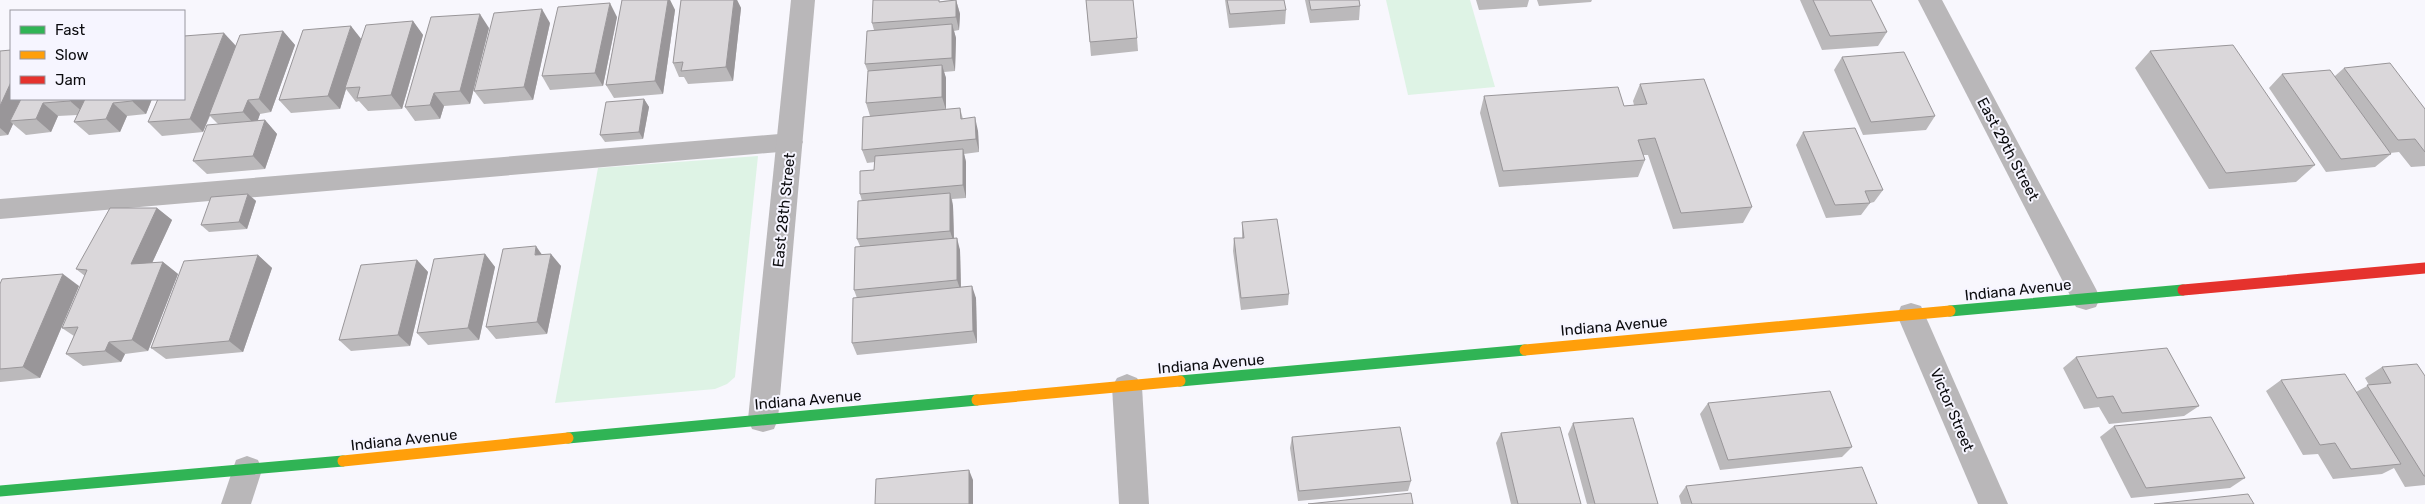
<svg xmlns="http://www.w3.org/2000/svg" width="2425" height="504" font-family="Rubik,sans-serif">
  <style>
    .green { fill: #def3e5 }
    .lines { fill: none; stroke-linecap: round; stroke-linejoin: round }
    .lane { fill: #b9b7b9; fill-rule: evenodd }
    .street { fill: #b9b7b9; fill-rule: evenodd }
    .fast { stroke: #30b455; stroke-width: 11 }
    .slow { stroke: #ff9f0a; stroke-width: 11 }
    .jam { stroke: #e5322d; stroke-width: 11 }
    .wall { fill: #bbb9bb }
    .shaded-wall { fill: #999699 }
    .building { fill: #dad7da; stroke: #999699 }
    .labels { text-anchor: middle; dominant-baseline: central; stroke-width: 4; stroke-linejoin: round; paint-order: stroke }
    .street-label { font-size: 15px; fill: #0b0b0e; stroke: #f6f5ff }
  </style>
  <rect width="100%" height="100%" fill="#f8f7fd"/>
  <!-- green -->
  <g class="green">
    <polygon points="1386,0 1470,0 1495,87 1408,95"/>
    <polygon points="758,156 735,377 727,384 715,389 555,403 598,168"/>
  </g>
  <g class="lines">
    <!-- lane -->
    <polygon class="lane" points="791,133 799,135 803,142 799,149 791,151 0,219 0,199"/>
    <!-- street -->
    <g class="street">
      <polygon points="791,0 815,0 778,419 774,429 763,432 752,429 748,419"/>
      <polygon points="1918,0 1942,0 2096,289 2100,298 2096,307 2086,310 2076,307"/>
      <polygon points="1911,303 1921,306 2008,504 1978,504 1897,315 1901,306"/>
      <polygon points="1127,374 1137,378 1142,387 1149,504 1119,504 1112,387 1117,378"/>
      <polygon points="247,456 258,460 262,470 251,504 221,504 236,460"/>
    </g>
    <!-- fast -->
    <g class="fast">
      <polyline points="1950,311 2183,290"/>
      <polyline points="1180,381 1525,350"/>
      <polyline points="568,438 977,400"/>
      <polyline points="0,491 343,461"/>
    </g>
    <!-- slow -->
    <g class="slow">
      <polyline points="1525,350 1950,311"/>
      <polyline points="977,400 1180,381"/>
      <polyline points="343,461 568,438"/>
    </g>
    <!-- jam -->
    <polyline class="jam" points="2183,290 2425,268"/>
  </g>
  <!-- wall -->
  <g class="wall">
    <polygon points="622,0 670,0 675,10 663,94 614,98 606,85"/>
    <polygon points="681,0 737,0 741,8 733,81 688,84 684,77 679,77 673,63"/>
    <polygon points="956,0 960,14 959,30 954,31 956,38 955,71 944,72 946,78 946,110 960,108 963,119 978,131 979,152 964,154 966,162 966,198 952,199 953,206 954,238 960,250 961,287 976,298 977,343 857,355 852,343 857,298 854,290 860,246 857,239 862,201 860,194 874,170 875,162 867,163 862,150 870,116 866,103 868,72 865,64 874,30 872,23 942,1"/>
    <polygon points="1086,0 1137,38 1138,51 1091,56"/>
    <polygon points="1225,0 1284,0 1286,10 1285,24 1229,28"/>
    <polygon points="1305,0 1359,0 1360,6 1359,20 1310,23"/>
    <polygon points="1476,0 1529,0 1527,7 1479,10"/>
    <polygon points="1537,0 1592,0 1591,2 1539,6"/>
    <polygon points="1800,0 1871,0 1887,32 1878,46 1822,50"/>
    <polygon points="617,17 603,86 550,90 542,76"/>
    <polygon points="413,21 423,35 402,109 368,111 359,101 356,102 346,89 340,109 291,113 279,100 361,39"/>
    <polygon points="550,23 533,100 484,104 474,91"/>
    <polygon points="489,28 470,104 444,106 440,119 415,121 405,107"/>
    <polygon points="283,31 295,45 271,112 260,114 257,121 265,120 277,134 265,169 207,174 193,161 218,124 210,116 203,132 162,136 148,122 236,46"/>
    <polygon points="0,51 11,99 152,99 146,114 127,116 120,132 89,135 74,122 77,115 58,116 51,132 26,135 13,124 8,135 0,136"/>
    <polygon points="2150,51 2315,165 2296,182 2209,189 2135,68"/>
    <polygon points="1842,57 1935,116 1926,130 1863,135 1834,70"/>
    <polygon points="2344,68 2425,109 2425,166 2411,167 2399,152 2390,153 2391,154 2375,167 2326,172 2269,88 2282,74 2335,76"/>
    <polygon points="1640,84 1752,207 1743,223 1673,229 1648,155 1643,155 1645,160 1638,177 1499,187 1480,113 1484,96 1624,106 1634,105 1633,101"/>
    <polygon points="644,99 649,107 643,139 605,142 600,135"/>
    <polygon points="1803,132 1883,190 1874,202 1870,203 1861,215 1826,218 1796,145"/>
    <polygon points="248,194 256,201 247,229 209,232 201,225"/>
    <polygon points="157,208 172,220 152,263 163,262 178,274 148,351 125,354 121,362 83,366 66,354 74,336 62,328 85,276 76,269"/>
    <polygon points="1242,222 1289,294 1288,305 1241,310 1233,251 1234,238 1242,238"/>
    <polygon points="485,254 495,267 479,340 428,345 417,333"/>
    <polygon points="542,254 561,266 547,334 496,339 486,327"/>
    <polygon points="258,255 272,268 243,352 166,359 151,348"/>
    <polygon points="417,260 428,272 410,346 351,351 339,340"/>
    <polygon points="0,284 79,286 40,378 0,382"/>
    <polygon points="2076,357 2199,406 2184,416 2109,424 2099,407 2084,409 2063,368"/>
    <polygon points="2382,367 2425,376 2425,485 2405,487 2394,468 2382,474 2333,479 2318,454 2303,455 2266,391 2281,380 2356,392 2369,385 2365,378"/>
    <polygon points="1708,403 1852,447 1842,457 1720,470 1700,414"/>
    <polygon points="1573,423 1658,504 1587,504 1568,434"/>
    <polygon points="2114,426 2245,478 2230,488 2131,498 2100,437"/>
    <polygon points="1501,433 1581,504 1511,504 1496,443"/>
    <polygon points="1292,437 1411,481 1408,491 1298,501 1290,448"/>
    <polygon points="1686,486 1877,504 1681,504 1679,496"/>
  </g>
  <!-- shaded-wall -->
  <g class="shaded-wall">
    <polygon points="668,0 670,0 675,10 663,94 655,81"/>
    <polygon points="734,0 737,0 741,8 733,81 726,67"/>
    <polygon points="956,0 960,14 959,30 956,17"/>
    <polygon points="610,3 617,17 603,86 595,73"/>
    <polygon points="542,9 550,23 533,100 524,87"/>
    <polygon points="480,14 489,28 470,104 460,91"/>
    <polygon points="413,21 423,35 402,109 391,95"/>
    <polygon points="952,24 956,38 955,71 952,58"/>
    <polygon points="351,26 362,40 345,88 346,89 340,109 328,96"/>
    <polygon points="283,31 295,45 271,112 259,99"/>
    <polygon points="224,33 237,47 203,132 190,119"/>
    <polygon points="942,65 946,78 946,110 942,97"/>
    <polygon points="11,82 11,99 25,99 10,121 13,124 8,135 0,128 0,106"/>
    <polygon points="434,93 444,106 440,119 430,105"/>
    <polygon points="71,99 92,99 85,114 70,101"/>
    <polygon points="133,99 152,99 146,114 132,101"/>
    <polygon points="644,99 649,107 643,139 639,132"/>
    <polygon points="248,100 260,114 256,126 243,112"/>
    <polygon points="43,103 58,116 51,132 36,119"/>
    <polygon points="113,103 127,116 120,132 106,119"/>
    <polygon points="975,117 978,131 979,152 976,139"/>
    <polygon points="265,120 277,134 265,169 253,156"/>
    <polygon points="963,149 966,162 966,198 963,185"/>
    <polygon points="950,193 953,206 954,243 950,231"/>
    <polygon points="248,194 256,201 247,229 239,222"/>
    <polygon points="157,208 172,220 146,276 131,264"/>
    <polygon points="957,238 960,250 961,292 957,280"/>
    <polygon points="536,246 545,259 535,255"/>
    <polygon points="485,254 495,267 479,340 468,328"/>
    <polygon points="551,254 561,266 547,334 537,322"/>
    <polygon points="258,255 272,268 243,352 229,341"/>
    <polygon points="417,260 428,272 410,346 398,335"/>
    <polygon points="163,262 178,274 148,351 132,340"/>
    <polygon points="63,274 79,286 40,378 23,367"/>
    <polygon points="972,286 976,298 977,343 973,331"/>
    <polygon points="109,342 125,354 121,362 105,351"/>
    <polygon points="969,470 973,480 973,504 969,504"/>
  </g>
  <!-- building -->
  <g class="building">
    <polygon points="622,0 668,0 655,81 606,85"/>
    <polygon points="681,0 734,0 726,67 681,71 683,62 673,63"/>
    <polygon points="873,0 939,0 939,2 956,0 956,17 872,23"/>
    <polygon points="1086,0 1133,0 1137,38 1090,42"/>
    <polygon points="1227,0 1284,0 1286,10 1230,14"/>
    <polygon points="1309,0 1359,0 1360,6 1311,10"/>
    <polygon points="1813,0 1871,0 1887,32 1830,36"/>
    <polygon points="610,3 595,73 542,76 558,7"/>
    <polygon points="542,9 524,87 474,91 494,13"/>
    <polygon points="480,14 460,91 434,93 430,105 405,107 431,17"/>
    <polygon points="413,21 391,95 357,98 360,87 345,88 366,25"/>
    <polygon points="952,24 952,58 865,64 867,31"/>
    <polygon points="351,26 328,96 279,100 303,30"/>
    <polygon points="283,31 259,99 248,100 243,112 209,115 240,35"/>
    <polygon points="224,33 190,119 148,122 158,99 184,99 184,36"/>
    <polygon points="2233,45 2315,165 2226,173 2150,51"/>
    <polygon points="11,50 11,82 0,106 0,51"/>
    <polygon points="1904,52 1935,116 1871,122 1842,57"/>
    <polygon points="2390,63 2425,109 2425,152 2415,139 2398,140 2344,68"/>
    <polygon points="942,65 942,97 866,103 868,71"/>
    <polygon points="2330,70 2391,154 2341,159 2282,74"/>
    <polygon points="1704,79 1752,207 1681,213 1655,138 1638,140 1645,160 1503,171 1484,96 1618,87 1624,106 1647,104 1640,84"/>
    <polygon points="21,99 71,99 70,101 43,103 36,119 10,121"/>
    <polygon points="85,99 133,99 132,101 113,103 106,119 74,122"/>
    <polygon points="644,99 639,132 600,135 606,102"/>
    <polygon points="960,108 961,119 975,117 976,139 862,150 863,117"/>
    <polygon points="265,120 253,156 193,161 207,125"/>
    <polygon points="1855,128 1883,190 1865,191 1870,203 1835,205 1803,132"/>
    <polygon points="963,149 963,185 860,194 860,171 874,170 875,156"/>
    <polygon points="950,193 950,231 857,239 858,201"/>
    <polygon points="248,194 239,222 201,225 211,197"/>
    <polygon points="110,208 157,208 131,264 163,262 132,340 109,342 105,351 66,354 78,327 62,328 87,270 76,269"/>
    <polygon points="1277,219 1289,294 1241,298 1234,238 1244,238 1242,222"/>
    <polygon points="957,238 957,280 854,290 855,247"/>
    <polygon points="536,246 535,255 551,254 537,322 486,327 503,249"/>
    <polygon points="485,254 468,328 417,333 434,259"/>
    <polygon points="258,255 229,341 151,348 184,261"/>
    <polygon points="417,260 398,335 339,340 361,265"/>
    <polygon points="63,274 23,367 0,369 0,284 2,279"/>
    <polygon points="972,286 973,331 852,343 853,298"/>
    <polygon points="2167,348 2199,406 2122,413 2113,396 2097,398 2076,357"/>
    <polygon points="2417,364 2425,376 2425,476 2424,476 2367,385 2391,383 2382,367"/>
    <polygon points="2345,374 2401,464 2351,469 2335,443 2320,445 2281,380"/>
    <polygon points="1830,391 1852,447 1728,460 1708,403"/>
    <polygon points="2211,417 2245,478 2146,488 2114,426"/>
    <polygon points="1633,418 1658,504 1595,504 1573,423"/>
    <polygon points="1400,427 1411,481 1299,491 1292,437"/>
    <polygon points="1560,427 1581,504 1518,504 1501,433"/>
    <polygon points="1862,467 1877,504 1692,504 1686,486"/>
    <polygon points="969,470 969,504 875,504 876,479"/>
    <polygon points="1411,493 1413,504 1308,504"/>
    <polygon points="2248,494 2254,504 2154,504"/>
  </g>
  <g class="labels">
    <!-- street labels -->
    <g class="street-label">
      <text transform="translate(2008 149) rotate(62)">East 29th Street</text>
      <text transform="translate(784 210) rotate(-84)">East 28th Street</text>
      <text transform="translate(2018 290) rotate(-6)">Indiana Avenue</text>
      <text transform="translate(1614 326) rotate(-5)">Indiana Avenue</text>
      <text transform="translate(1211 364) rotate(-5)">Indiana Avenue</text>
      <text transform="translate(808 400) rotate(-5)">Indiana Avenue</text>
      <text transform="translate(1952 410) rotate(67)">Victor Street</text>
      <text transform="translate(404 440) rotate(-6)">Indiana Avenue</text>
    </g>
  </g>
  <!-- legend -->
  <rect x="10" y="10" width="175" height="90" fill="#f6f5ff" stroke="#98979f"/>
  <rect x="20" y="26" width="25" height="8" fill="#30b455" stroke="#98979f"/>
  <text x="55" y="35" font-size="15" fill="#0b0b0e">Fast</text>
  <rect x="20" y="51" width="25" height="8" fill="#ff9f0a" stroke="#98979f"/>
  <text x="55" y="60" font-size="15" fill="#0b0b0e">Slow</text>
  <rect x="20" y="76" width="25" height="8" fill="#e5322d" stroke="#98979f"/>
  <text x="55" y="85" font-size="15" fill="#0b0b0e">Jam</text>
</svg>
